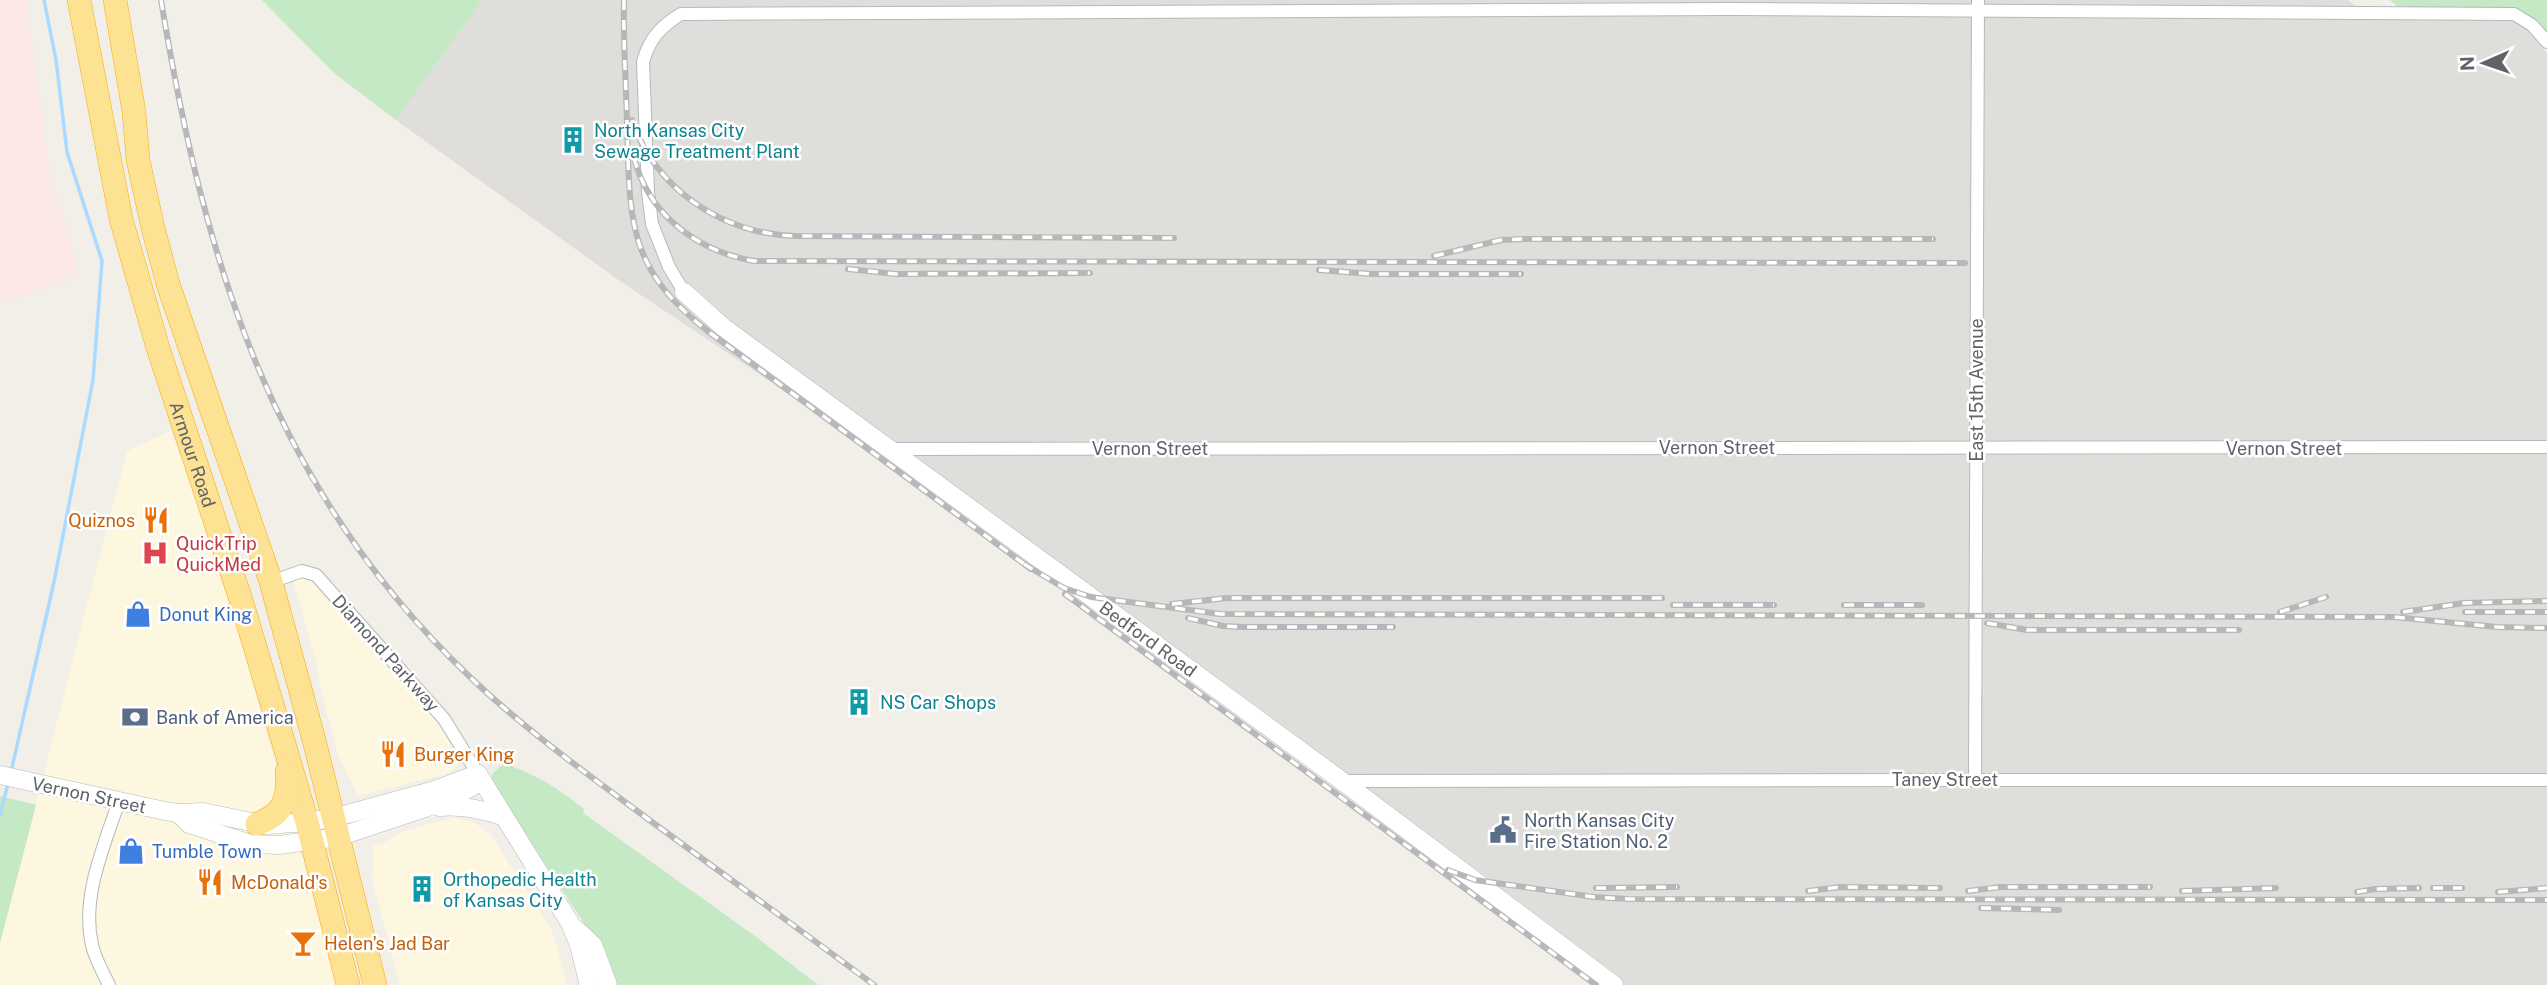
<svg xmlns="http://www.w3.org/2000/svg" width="2547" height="985" font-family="'Public Sans',sans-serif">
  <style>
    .commercial { fill: #fef7e0 }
    .industrial { fill: #e0deda }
    .medical { fill: #fce8e6 }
    .green { fill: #c5e8c5 }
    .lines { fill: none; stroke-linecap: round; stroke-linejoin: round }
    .stream { stroke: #aadaff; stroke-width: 3.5 }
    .street-casing { stroke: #b5b8bc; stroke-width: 14 }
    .secondary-casing { stroke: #b6babf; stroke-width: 19 }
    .highway-casing { stroke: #f9ab00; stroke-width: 24 }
    .street { stroke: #fff; stroke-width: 12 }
    .secondary { stroke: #fff; stroke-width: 18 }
    .highway { stroke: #fde293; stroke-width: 23 }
    .rail-casing { stroke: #b6b7b8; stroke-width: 6 }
    .rail { stroke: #fff; stroke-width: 3.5; stroke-dasharray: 10; stroke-linecap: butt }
    .labels { text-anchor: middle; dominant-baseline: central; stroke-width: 5; stroke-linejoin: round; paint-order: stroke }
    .culture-label { font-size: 18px; fill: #0d838f; stroke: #fff; text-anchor: start }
    .street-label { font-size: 18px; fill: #5f6368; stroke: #fff }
    .food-label { font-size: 18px; fill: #c56008; stroke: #fff; text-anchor: start }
    .health-label { font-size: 18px; fill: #be3a42; stroke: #fff; text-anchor: start }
    .shop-label { font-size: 18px; fill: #366cbe; stroke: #fff; text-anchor: start }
    .service-label { font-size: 18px; fill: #4e5e75; stroke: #fff; text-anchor: start }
  </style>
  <rect width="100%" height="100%" fill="#f1efe8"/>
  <!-- commercial -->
  <g class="commercial">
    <polygon points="171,431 214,546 338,985 0,985 0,943 127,451"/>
    <polygon points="299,575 311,580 371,650 421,701 437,722 457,755 458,763 455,769 444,774 358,796 338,754 320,686 316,661 292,576"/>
    <polygon points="452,818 472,821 490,834 549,926 555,939 567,985 400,985 372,879 374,857 372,846 385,842 401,832"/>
  </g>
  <!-- industrial -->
  <polygon class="industrial" points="482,0 2348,0 2364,13 2514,14 2547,53 2547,985 1613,985 1091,597 617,279 396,120"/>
  <!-- medical -->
  <polygon class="medical" points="0,0 26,0 49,167 78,275 0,304"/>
  <!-- green -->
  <g class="green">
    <polygon points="262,0 482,0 396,120 334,73"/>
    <polygon points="2390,0 2547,0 2547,36 2511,8 2398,7"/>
    <path d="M504,763C539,777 555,786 584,809L583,813L755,936L818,985H610L593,937L492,784V774Z"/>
    <polygon points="0,796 36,805 0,943"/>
  </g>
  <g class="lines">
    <!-- stream -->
    <g class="stream">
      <polyline points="11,772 54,582 93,380 102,261 67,152 56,60 44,0"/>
      <polyline points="0,815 8,783"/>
    </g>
    <defs>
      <g id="street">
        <path d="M684,292L669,267L652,224L648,192L643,62C649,39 661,26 681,14L1730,9L2514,14L2532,25L2547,42"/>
        <polyline points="888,449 2547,447"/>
        <polyline points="271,582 302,571 316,575 444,719 478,774"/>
        <polyline points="1975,779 1978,0"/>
        <path d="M1342,781C1744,779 2145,781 2547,780"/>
        <path d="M109,985C103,972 95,959 92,945C81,897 104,846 119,801"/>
      </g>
      <g id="secondary">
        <polyline points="684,292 723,327 1342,781 1614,985"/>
        <polyline points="478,774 570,923 579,945 589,985"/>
        <polyline points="0,775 165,811 178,813 203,812 266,825 307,822 333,818 435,790 478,774"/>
        <path d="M439,807C462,805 481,809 502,816"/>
        <polyline points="178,813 189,824 251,844 279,845 338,837 425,808 456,796 473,786 475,781"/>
        <polyline points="576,929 593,945 608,985"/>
      </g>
      <g id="highway">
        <path id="s1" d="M79,0L121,219L158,348L241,600L287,754L307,822L348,985"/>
        <polyline points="115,0 134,112 138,160 153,228 168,284 271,582 314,740 375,985"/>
        <path d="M257,824C284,814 289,799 287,771"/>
      </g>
    </defs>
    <!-- street casing -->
    <use href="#street" class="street-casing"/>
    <!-- secondary casing -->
    <use href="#secondary" class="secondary-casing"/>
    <!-- highway casing -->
    <use href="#highway" class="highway-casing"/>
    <!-- street -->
    <use href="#street" class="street"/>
    <!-- secondary -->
    <use href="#secondary" class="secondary"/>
    <!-- highway -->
    <use href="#highway" class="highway"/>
    <defs>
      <g id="rail">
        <path d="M161,0C204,261 272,489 469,676C524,729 586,773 648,819C723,874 799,929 874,985"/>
        <path d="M624,0C623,41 626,82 627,123C630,220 626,268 709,332L1031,569"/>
        <path d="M632,120C656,190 723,234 796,236L1174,238"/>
        <path d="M634,158C649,215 697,251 754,261L1965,263"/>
        <polyline points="1434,256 1501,240 1525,239 1933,239"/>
        <polyline points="848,269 896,274 1090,273"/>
        <polyline points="1319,270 1372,274 1521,274"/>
        <polyline points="1024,564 1064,588 1091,597 1220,614 2394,617 2497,627 2547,628"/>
        <polyline points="1065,594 1596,985"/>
        <polyline points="1172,604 1227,598 1662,598"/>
        <polyline points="1673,605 1774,605"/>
        <polyline points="1844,605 1922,605"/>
        <polyline points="2280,612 2326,597"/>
        <polyline points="2403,612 2464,603 2547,601"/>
        <polyline points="2465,612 2547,612"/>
        <polyline points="1188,618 1223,626 1245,627 1393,627"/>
        <polyline points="1987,623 2027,630 2239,630"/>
        <polyline points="1448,870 1475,880 1594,897 1628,899 2547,900"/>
        <polyline points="1596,888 1677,887"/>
        <polyline points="2433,888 2462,888"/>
        <polyline points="1808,891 1840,887 1940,888"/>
        <polyline points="1968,891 2001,887 2150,887"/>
        <polyline points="2182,891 2276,888"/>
        <polyline points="2357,892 2375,889 2419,888"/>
        <polyline points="2498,892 2547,888"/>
        <polyline points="1981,908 2059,910"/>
      </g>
    </defs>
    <!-- rail casing -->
    <use href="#rail" class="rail-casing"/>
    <!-- rail -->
    <use href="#rail" class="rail"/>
  </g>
  <!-- icons -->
  <defs>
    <symbol id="building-bare" viewBox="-9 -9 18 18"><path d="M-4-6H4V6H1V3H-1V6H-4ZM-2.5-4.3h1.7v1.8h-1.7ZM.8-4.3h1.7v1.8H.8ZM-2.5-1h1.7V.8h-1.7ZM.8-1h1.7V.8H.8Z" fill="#0f9aa8" stroke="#fff" stroke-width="2.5" paint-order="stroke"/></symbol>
    <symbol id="restaurant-bare" viewBox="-9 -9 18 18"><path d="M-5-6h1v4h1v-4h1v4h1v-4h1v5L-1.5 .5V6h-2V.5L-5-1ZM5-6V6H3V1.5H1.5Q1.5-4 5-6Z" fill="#e8710a" stroke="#fff" stroke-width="2.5" paint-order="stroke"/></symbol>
    <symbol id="hospital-bare" viewBox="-9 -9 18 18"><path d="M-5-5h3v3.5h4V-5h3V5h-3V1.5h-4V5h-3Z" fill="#e0444e" stroke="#fff" stroke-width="2.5" paint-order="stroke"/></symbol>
    <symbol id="shop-bare" viewBox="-9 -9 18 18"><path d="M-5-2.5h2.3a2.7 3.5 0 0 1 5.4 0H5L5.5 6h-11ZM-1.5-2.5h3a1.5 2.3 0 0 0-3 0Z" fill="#3f7fe0" stroke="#fff" stroke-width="2.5" paint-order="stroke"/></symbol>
    <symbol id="bank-bare" viewBox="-9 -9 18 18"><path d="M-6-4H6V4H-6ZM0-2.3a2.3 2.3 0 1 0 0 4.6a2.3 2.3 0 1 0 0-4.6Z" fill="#5c6f8a" stroke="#fff" stroke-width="2.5" paint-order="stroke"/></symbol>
    <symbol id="civic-bare" viewBox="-9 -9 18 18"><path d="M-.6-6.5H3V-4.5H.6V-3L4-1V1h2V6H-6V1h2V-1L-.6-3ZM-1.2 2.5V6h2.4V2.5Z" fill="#5c6f8a" stroke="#fff" stroke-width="2.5" paint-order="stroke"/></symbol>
    <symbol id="bar-bare" viewBox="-9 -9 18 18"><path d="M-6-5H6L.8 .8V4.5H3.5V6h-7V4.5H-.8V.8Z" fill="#e8710a" stroke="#fff" stroke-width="2.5" paint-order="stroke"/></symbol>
  </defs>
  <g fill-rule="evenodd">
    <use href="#building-bare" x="554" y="121" width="38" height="38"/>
    <use href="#restaurant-bare" x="137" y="501" width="38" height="38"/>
    <use href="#hospital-bare" x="136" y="534" width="38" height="38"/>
    <use href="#shop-bare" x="119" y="595" width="38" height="38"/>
    <use href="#building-bare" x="840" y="683" width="38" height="38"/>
    <use href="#bank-bare" x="116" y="698" width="38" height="38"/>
    <use href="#restaurant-bare" x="374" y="735" width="38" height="38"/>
    <use href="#civic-bare" x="1484" y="811" width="38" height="38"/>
    <use href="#shop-bare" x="112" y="832" width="38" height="38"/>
    <use href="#restaurant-bare" x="191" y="863" width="38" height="38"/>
    <use href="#building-bare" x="403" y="870" width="38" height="38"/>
    <use href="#bar-bare" x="284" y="924" width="38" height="38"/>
  </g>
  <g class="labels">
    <!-- culture labels -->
    <g class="culture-label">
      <text x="594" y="130">North Kansas City<tspan x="594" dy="21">Sewage Treatment Plant</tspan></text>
      <text x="880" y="702">NS Car Shops</text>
      <text x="443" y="879">Orthopedic Health<tspan x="443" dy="21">of Kansas City</tspan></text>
    </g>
    <!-- street labels -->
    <g class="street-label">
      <text transform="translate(1976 390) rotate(-90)">East 15th Avenue</text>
      <text x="1717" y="447">Vernon Street</text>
      <text x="1150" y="448">Vernon Street</text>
      <text x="2284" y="448">Vernon Street</text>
      <text stroke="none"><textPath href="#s1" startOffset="469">Armour Road</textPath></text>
      <text transform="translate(1148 639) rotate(36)">Bedford Road</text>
      <text transform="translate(386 653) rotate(48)">Diamond Parkway</text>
      <text x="1945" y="779">Taney Street</text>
      <text transform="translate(89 795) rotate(12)">Vernon Street</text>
    </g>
    <!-- food labels -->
    <g class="food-label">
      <text x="135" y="520" text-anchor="end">Quiznos</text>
      <text x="414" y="754">Burger King</text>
      <text x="231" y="882">McDonald's</text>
      <text x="324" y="943">Helen's Jad Bar</text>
    </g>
    <!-- health labels -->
    <g class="health-label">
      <text x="176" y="543">QuickTrip<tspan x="176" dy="21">QuickMed</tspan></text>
    </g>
    <!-- shop labels -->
    <g class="shop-label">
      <text x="159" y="614">Donut King</text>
      <text x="152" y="851">Tumble Town</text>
    </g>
    <!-- service labels -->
    <g class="service-label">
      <text x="156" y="717">Bank of America</text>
      <text x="1524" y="820">North Kansas City<tspan x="1524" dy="21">Fire Station No. 2</tspan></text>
    </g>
  </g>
  <!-- north arrow -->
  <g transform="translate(2484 63) rotate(268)" stroke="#ffffff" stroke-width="5" paint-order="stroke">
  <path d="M0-5L12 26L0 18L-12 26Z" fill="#5f6368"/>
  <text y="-10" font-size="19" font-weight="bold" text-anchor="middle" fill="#5f6368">N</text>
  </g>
</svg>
